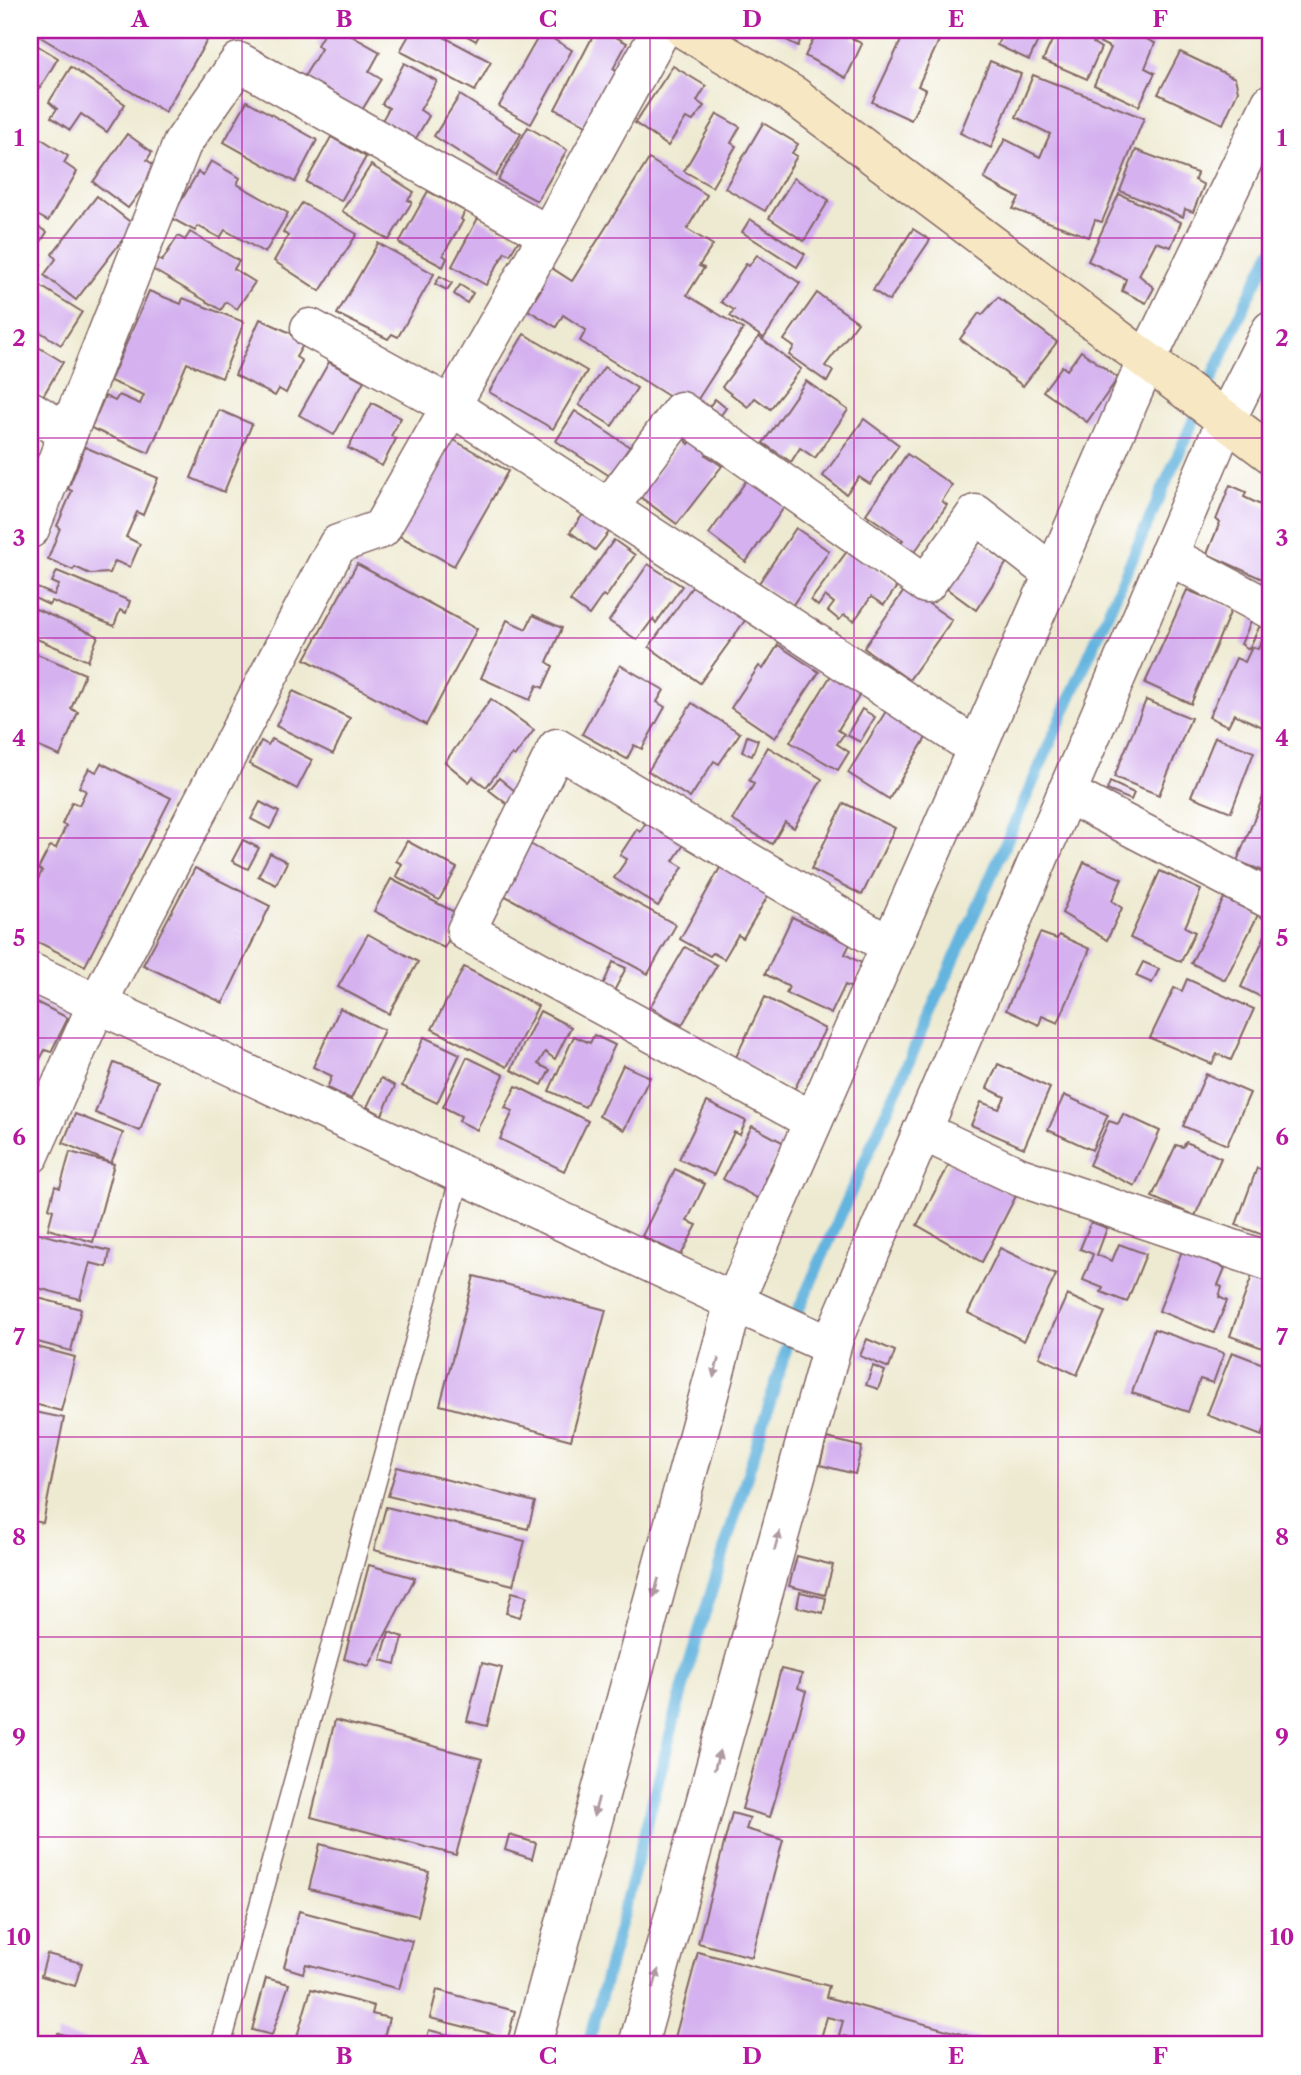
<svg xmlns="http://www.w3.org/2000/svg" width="1301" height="2075" font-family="'Libre Caslon Text',serif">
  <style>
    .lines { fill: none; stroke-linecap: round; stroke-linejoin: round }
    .stream { stroke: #63b4de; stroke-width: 12 }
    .building { fill: #d5b2ef }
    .lane-casing { stroke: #836665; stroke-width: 22 }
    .street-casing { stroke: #836665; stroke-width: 41 }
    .secondary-casing { stroke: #836665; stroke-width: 41 }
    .lane { stroke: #fff; stroke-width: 19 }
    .street { stroke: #fff; stroke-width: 38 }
    .secondary { stroke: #f7e8c3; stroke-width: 38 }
    .oneway { fill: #ae9aa0 }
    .grid { fill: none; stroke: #b5179e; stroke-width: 2; stroke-opacity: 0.55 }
    .neatline { fill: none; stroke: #b5179e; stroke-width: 2.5 }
    .grid-label { font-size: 23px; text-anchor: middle; font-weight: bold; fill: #b5179e }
  </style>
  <rect width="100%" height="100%" fill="#fff"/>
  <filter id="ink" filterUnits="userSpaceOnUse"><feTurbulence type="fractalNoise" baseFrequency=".0143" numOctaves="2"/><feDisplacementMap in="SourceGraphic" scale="14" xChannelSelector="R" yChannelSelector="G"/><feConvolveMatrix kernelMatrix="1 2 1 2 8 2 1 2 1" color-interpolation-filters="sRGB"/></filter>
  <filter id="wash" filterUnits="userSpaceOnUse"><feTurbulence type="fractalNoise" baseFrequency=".00686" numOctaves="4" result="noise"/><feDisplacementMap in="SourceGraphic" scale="28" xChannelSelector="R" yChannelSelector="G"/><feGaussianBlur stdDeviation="1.57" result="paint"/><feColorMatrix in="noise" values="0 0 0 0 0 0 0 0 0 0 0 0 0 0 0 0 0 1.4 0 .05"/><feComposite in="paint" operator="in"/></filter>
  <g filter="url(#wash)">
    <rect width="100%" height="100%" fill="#eeead1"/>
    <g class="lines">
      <!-- stream -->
      <polyline class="stream" points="588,2045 690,1661 798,1311 1246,302 1271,252"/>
    </g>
    <g id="blocks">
      <!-- building -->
      <g class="building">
        <polygon points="40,30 213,30 165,112 37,35"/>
        <polygon points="326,30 341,30 380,52 369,72 381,79 359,115 302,80 321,49 317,45"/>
        <polygon points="412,30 431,30 491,62 475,91 400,51"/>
        <polygon points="456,30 482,30 476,41"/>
        <polygon points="596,30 603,30 627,43 613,69 619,72 590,127 555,109"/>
        <polygon points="766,30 800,30 799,32 803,34 798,46"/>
        <polygon points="818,30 856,30 852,38 862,44 846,78 805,56"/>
        <polygon points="906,30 939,30 943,32 918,86 926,90 911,120 872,102"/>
        <polygon points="1004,30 1043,30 1029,60 997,45"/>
        <polygon points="1057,30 1092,30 1098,33 1093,43 1101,48 1087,79 1043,60"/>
        <polygon points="1105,30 1127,30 1155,43 1145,68 1155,73 1139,106 1094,85 1111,48 1099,42"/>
        <polygon points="541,32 572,50 531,124 499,106"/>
        <polygon points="30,41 58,58 40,88 30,81"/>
        <polygon points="1180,52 1235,78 1238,91 1223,124 1158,94"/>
        <polygon points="990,61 1021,74 991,148 960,133"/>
        <polygon points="404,63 437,81 420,110 429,116 412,145 379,126 389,108 382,104"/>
        <polygon points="673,66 706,86 697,101 704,106 693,121 686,118 668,146 635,123"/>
        <polygon points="71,67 125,104 107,132 81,114 70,130 51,117 57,109 49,102"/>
        <polygon points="1033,75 1144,118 1102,222 1095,220 1089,237 1013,209 1019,198 984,179 1005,139 1040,157 1050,134 1016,117"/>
        <polygon points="460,95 521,134 496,176 434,136"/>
        <polygon points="247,101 317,140 295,182 224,142"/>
        <polygon points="717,114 740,127 731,143 736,146 712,187 684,171"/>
        <polygon points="763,123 798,144 792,153 797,156 765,211 725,188"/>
        <polygon points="528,127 567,150 537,201 498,180"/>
        <polygon points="127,134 152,152 147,160 158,168 128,208 93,182"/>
        <polygon points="37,136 68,156 64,163 77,172 48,221 30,211 30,147"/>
        <polygon points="331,137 366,157 341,201 306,182"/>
        <polygon points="1136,150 1197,173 1195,180 1204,185 1193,212 1185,209 1183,217 1120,191"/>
        <polygon points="649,159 707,195 687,229 713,245 699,266 704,268 687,295 743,329 691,410 580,341 586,330 563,315 556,327 528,310 542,288 538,286 550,267 572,281"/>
        <polygon points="211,161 240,178 237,184 288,213 265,253 225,230 220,238 198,226 195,231 171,218 198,172 203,175"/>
        <polygon points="371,165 414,192 408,200 412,202 389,240 342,211"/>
        <polygon points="794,178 829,200 804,241 769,218"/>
        <polygon points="428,191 465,211 461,219 463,221 443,255 447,258 443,267 399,243"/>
        <polygon points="1119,194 1181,222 1171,247 1156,242 1139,275 1154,288 1146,303 1122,291 1126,279 1088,261"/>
        <polygon points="97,196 134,225 76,300 44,275 56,259 52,254"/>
        <polygon points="302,203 357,234 320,291 274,261 288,236 283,232"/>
        <polygon points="478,218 519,240 510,255 505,252 486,285 452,266"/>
        <polygon points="750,219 805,254 797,267 742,232"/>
        <polygon points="30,222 47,232 31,257 41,264 31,280 82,312 61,345 37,330 32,337 30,336"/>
        <polygon points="913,229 930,240 889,301 873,290"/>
        <polygon points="190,232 239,261 234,269 255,282 237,309 226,302 221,310 152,269 159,259 162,261 178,236 185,240"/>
        <polygon points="378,243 434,274 398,337 392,334 388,339 337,314"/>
        <polygon points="757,255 800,283 764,338 730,316 734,310 721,302 746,264 749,266"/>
        <polygon points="440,276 452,283 447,290 435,284"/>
        <polygon points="460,285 473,293 467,303 454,294"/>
        <polygon points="149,291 181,304 183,298 244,322 222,378 187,363 149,453 91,428 105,396 115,401 119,395 140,404 144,395 110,381"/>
        <polygon points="817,293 858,322 825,366 833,371 827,382 789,355 794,347 784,340"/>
        <polygon points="998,297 1057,342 1023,386 960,339 979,313 982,315"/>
        <polygon points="260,319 306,340 296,357 302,361 286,393 279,389 275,396 235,375"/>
        <polygon points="524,334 587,371 553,429 489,392"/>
        <polygon points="759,337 801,369 770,409 755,398 748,407 722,387"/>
        <polygon points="30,342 63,362 43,396 30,388"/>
        <polygon points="1081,351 1118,378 1087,422 1043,391 1062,366 1067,370"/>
        <polygon points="329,362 364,381 334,435 299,415"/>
        <polygon points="604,367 637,388 612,426 579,405"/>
        <polygon points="806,381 848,410 815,458 800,448 791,462 763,443"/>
        <polygon points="715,399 726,408 721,415 709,407"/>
        <polygon points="372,403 401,418 391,436 396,439 382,466 348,448"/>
        <polygon points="219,410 252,424 224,492 191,478"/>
        <polygon points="575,411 645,457 625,486 556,441"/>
        <polygon points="864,419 899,445 870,484 859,477 846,494 823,476"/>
        <polygon points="683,438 689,444 694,438 710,450 706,455 722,466 677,524 639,496"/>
        <polygon points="452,439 508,471 454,566 396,534"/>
        <polygon points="85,447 158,478 143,515 137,512 126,537 140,544 130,567 115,561 110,573 90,574 75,567 73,570 48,559 60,528 57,526 72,491 68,489"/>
        <polygon points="907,454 952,485 942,501 947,505 914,553 900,544 903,540 866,514"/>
        <polygon points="749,477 787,503 746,562 709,534"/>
        <polygon points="1230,485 1246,492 1244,497 1271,510 1271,583 1207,554 1220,522 1216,520"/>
        <polygon points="587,509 612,528 595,550 570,532"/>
        <polygon points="796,528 829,551 792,606 759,583"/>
        <polygon points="972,536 1007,562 976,610 939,583"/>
        <polygon points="614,540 635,555 606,597 603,595 589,615 570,601"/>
        <polygon points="848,550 898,585 884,605 871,597 854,621 844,615 839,620 828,611 834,603 825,596 818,606 811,600"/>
        <polygon points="357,564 477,629 426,725 305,659"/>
        <polygon points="648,564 682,586 656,623 653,619 637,640 609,621"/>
        <polygon points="57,571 130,601 126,613 120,610 114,626 52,601 49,605 30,596 30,585 54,595 59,585 52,582"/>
        <polygon points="694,584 746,619 700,683 649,647"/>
        <polygon points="906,588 952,620 909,680 864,648"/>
        <polygon points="1187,590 1232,608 1191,704 1145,683"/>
        <polygon points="36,609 98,636 88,661 30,636 30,618 32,619"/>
        <polygon points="533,615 562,628 547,662 553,666 543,688 537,685 530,700 481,678 507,620 526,629"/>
        <polygon points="1253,617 1262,621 1249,649 1241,644"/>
        <polygon points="1268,628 1271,630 1271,720 1267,729 1234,714 1228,726 1209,717 1236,658 1245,662 1252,647 1258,649"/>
        <polygon points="778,645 819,672 775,738 731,708 759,666 763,669"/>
        <polygon points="30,651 85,674 71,709 78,712 60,756 30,743"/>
        <polygon points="620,665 664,690 657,702 665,707 642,749 634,745 627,759 582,734"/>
        <polygon points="833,672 863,690 838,730 844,734 837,744 849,752 838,770 790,742"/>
        <polygon points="293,691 350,718 333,754 276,726"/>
        <polygon points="491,699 534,730 515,756 512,754 486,787 473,777 469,782 445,762"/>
        <polygon points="1146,700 1191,718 1159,795 1114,777"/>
        <polygon points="692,703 740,733 719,764 714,761 690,798 648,771"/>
        <polygon points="862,709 875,717 860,742 847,735"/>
        <polygon points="886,711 927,736 889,799 848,773"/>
        <polygon points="747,736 758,740 752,756 742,752"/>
        <polygon points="1215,737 1254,752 1231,812 1191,796"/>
        <polygon points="272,739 312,760 297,789 249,764 261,741 268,745"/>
        <polygon points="768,747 822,779 794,828 785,822 772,844 732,820 754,784 749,780"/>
        <polygon points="101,763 171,798 85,966 30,938 30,882 32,878 37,881 42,871 38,869 50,846 56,848 66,826 62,824 72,802 79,805 86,791 79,787 89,768 96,772"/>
        <polygon points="499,778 516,792 507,804 489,790"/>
        <polygon points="1271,778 1271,874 1237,861"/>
        <polygon points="1110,782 1134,793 1131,800 1107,790"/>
        <polygon points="260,802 279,812 270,829 251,819"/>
        <polygon points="844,803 895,828 862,895 811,869"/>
        <polygon points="650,816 687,840 673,861 683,867 658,906 614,878 627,859 620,855 637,829 640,832"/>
        <polygon points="243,840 259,848 248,869 232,861"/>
        <polygon points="407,841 457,868 439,900 396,876 402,864 396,861"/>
        <polygon points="530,844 676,925 648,974 502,894"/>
        <polygon points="270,853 287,862 276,885 258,876"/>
        <polygon points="1084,862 1122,879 1112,901 1122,908 1107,940 1062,913"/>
        <polygon points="721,866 769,894 743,938 738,935 724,959 713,953 710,956 680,939"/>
        <polygon points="195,868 270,906 223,1003 143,965"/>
        <polygon points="1160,871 1201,890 1185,927 1195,932 1181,962 1130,938"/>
        <polygon points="391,879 462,916 444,948 374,911"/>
        <polygon points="1224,898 1258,915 1225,980 1191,963"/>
        <polygon points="792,917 850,944 845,954 863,964 852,988 845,985 831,1014 786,993 789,987 765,974"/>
        <polygon points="1271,923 1271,1002 1241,987"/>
        <polygon points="1040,933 1057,939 1059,935 1090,949 1058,1023 1042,1016 1039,1025 1006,1010"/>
        <polygon points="368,934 418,962 389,1014 338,987"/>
        <polygon points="685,947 717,965 682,1025 650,1007"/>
        <polygon points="613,962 626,968 613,993 602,987"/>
        <polygon points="1143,962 1159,969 1152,983 1136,976"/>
        <polygon points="464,967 538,1006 507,1067 432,1029"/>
        <polygon points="1187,979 1254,1009 1231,1060 1217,1054 1212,1064 1150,1038 1174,988 1182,991"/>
        <polygon points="765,997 825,1029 794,1090 735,1059"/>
        <polygon points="30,999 68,1018 51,1052 45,1050 36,1067 30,1064"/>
        <polygon points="340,1008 384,1030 351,1099 327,1088 332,1076 313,1067"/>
        <polygon points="540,1011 571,1027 555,1059 545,1052 538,1064 550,1070 542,1085 511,1070"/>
        <polygon points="594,1035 615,1045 585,1107 549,1091 574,1036 590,1043"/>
        <polygon points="424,1037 460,1054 437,1103 402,1086"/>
        <polygon points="467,1057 504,1075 477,1130 459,1121 461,1116 443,1107"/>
        <polygon points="114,1063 158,1081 140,1131 95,1113"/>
        <polygon points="998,1064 1050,1088 1024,1148 971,1125 981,1102 999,1109 1005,1097 987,1088"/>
        <polygon points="623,1065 650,1077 624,1130 599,1116"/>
        <polygon points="1206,1074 1250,1093 1227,1145 1183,1126"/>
        <polygon points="381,1078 395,1086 382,1115 367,1107"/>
        <polygon points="516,1086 588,1121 564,1171 500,1139 513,1111 505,1108"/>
        <polygon points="1064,1095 1108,1115 1092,1150 1048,1130"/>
        <polygon points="707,1102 746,1121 740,1135 734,1132 714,1175 679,1159"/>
        <polygon points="75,1114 123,1133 111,1163 63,1143"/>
        <polygon points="1123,1114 1160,1131 1135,1186 1089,1165 1109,1121 1118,1124"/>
        <polygon points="752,1126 784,1143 765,1178 769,1181 759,1199 723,1179"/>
        <polygon points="1186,1142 1221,1158 1195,1216 1152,1197 1176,1145 1183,1147"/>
        <polygon points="70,1152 114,1164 93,1242 48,1229 53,1210 49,1208 55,1186 60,1188"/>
        <polygon points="951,1161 1016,1196 982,1262 917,1225"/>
        <polygon points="1257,1168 1271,1174 1271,1227 1268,1237 1236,1225"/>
        <polygon points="675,1169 705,1184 687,1221 697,1225 681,1255 642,1236"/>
        <polygon points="1091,1222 1107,1228 1097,1255 1112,1261 1119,1244 1146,1254 1127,1302 1101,1292 1103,1288 1083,1280 1093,1254 1080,1249"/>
        <polygon points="32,1232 110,1251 107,1267 90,1263 80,1299 30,1286 30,1240"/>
        <polygon points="1000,1248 1056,1275 1024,1341 968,1313"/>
        <polygon points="1182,1251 1225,1268 1218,1285 1222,1287 1219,1297 1227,1301 1214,1333 1159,1311"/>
        <polygon points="474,1276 606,1310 571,1440 440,1405"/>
        <polygon points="1252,1276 1271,1282 1271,1351 1230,1336"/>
        <polygon points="1067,1295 1105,1312 1077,1375 1039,1357"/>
        <polygon points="30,1296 81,1309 71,1351 30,1340"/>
        <polygon points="1154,1329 1224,1353 1213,1383 1200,1379 1188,1412 1132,1393"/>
        <polygon points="867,1339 895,1351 889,1368 860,1356"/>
        <polygon points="30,1345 75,1357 61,1411 30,1403"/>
        <polygon points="1232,1352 1271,1367 1271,1410 1262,1436 1207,1415"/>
        <polygon points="873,1366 885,1371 878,1389 866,1385"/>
        <polygon points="30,1411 64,1418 43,1523 30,1520"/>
        <polygon points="827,1438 862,1447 855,1474 820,1465"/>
        <polygon points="397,1467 535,1502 528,1529 388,1496"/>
        <polygon points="386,1507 525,1541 513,1585 374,1550"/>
        <polygon points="797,1556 833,1565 825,1595 789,1586"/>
        <polygon points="369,1565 415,1578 369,1666 344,1659"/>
        <polygon points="512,1592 527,1596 520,1617 506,1613"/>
        <polygon points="800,1592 826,1598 823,1613 797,1607"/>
        <polygon points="389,1632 403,1637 396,1664 381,1660"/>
        <polygon points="482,1663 502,1668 487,1726 467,1721"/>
        <polygon points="781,1669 802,1674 798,1688 806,1691 770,1817 742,1809"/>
        <polygon points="335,1720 482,1759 456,1855 311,1817"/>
        <polygon points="732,1813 750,1818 746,1829 783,1840 752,1957 698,1943"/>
        <polygon points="509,1835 536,1843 532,1859 505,1850"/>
        <polygon points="320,1844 429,1872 418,1916 309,1889"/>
        <polygon points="299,1911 412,1941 399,1989 306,1964 303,1973 284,1967"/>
        <polygon points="698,1952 829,1986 826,1997 1002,2045 845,2045 847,2037 839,2035 843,2021 827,2017 819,2045 673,2045"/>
        <polygon points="47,1954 82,1963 75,1986 41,1976"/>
        <polygon points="266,1978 289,1984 272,2035 252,2030"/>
        <polygon points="311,1989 374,2006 372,2014 389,2018 382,2045 315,2045 296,2040"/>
        <polygon points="437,1990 515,2011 508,2038 430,2018"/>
        <polygon points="429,2030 468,2040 466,2045 425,2045"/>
        <polygon points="58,2033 99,2044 99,2045 55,2045"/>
      </g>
    </g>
  </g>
  <g filter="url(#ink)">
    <use href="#blocks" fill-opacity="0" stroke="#836665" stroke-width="2"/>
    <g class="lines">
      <defs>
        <polyline id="lane" points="221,2045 461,1174"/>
        <g id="street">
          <polyline points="310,328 451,406 977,748"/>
          <polyline points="30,410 68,433 30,529"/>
          <polyline points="68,433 182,144 239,62 548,235"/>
          <polyline points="608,509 681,411 926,584 976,514 1053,574"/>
          <polyline points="1168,555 1271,610"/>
          <polyline points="1066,793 1271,900"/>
          <polyline points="30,972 734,1302 831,1346"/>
          <polyline points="813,1121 466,931 557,748 890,946"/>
          <polyline points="922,1131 1020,1177 1271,1262"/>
          <polyline points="30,1155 97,1004 326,566 338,544 381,529 548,235 661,30"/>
          <polyline points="532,2045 734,1302 1147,360 1271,103"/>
          <polyline points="638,2045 835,1335 1226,420 1271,330"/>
        </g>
        <polyline id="secondary" points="685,30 793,95 1271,454"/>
      </defs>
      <!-- lane casing -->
      <use href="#lane" class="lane-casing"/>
      <!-- street casing -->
      <use href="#street" class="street-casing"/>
      <!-- secondary casing -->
      <use href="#secondary" class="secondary-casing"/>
      <!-- lane -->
      <use href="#lane" class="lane"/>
      <!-- street -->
      <use href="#street" class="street"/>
      <!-- secondary -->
      <use href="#secondary" class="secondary"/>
    </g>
    <!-- one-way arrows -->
    <defs><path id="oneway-solid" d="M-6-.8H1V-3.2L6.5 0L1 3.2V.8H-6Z" transform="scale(1.75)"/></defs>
    <g class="oneway">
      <use href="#oneway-solid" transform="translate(716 1368) rotate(105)"/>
      <use href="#oneway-solid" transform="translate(777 1541) rotate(-75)"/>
      <use href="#oneway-solid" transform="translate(656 1588) rotate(105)"/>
      <use href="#oneway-solid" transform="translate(717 1760) rotate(-75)"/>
      <use href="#oneway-solid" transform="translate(596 1807) rotate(105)"/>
      <use href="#oneway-solid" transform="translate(656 1979) rotate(-75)"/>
    </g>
  </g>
  <!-- grid -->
  <path class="grid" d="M242,30V2045M446,30V2045M650,30V2045M854,30V2045M1058,30V2045M30,238H1271M30,438H1271M30,638H1271M30,838H1271M30,1038H1271M30,1237H1271M30,1437H1271M30,1637H1271M30,1837H1271"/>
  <!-- margin -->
  <rect width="1301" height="2075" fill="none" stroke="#fff" stroke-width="77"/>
  <rect x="38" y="38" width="1224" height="1998" class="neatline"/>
  <g class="grid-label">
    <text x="140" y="27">A</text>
    <text x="344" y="27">B</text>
    <text x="548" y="27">C</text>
    <text x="752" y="27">D</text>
    <text x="956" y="27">E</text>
    <text x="1160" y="27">F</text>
    <text x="19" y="146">1</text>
    <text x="1282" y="146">1</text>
    <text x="19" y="346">2</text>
    <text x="1282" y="346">2</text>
    <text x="19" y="546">3</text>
    <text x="1282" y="546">3</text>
    <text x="19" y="746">4</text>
    <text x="1282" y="746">4</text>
    <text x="19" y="946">5</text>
    <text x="1282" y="946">5</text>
    <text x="19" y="1145">6</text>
    <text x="1282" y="1145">6</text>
    <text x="19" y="1345">7</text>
    <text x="1282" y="1345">7</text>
    <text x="19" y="1545">8</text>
    <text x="1282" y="1545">8</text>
    <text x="19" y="1745">9</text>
    <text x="1282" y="1745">9</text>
    <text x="19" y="1945">10</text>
    <text x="1282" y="1945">10</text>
    <text x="140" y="2064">A</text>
    <text x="344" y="2064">B</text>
    <text x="548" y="2064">C</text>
    <text x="752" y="2064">D</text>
    <text x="956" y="2064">E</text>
    <text x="1160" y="2064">F</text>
  </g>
</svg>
